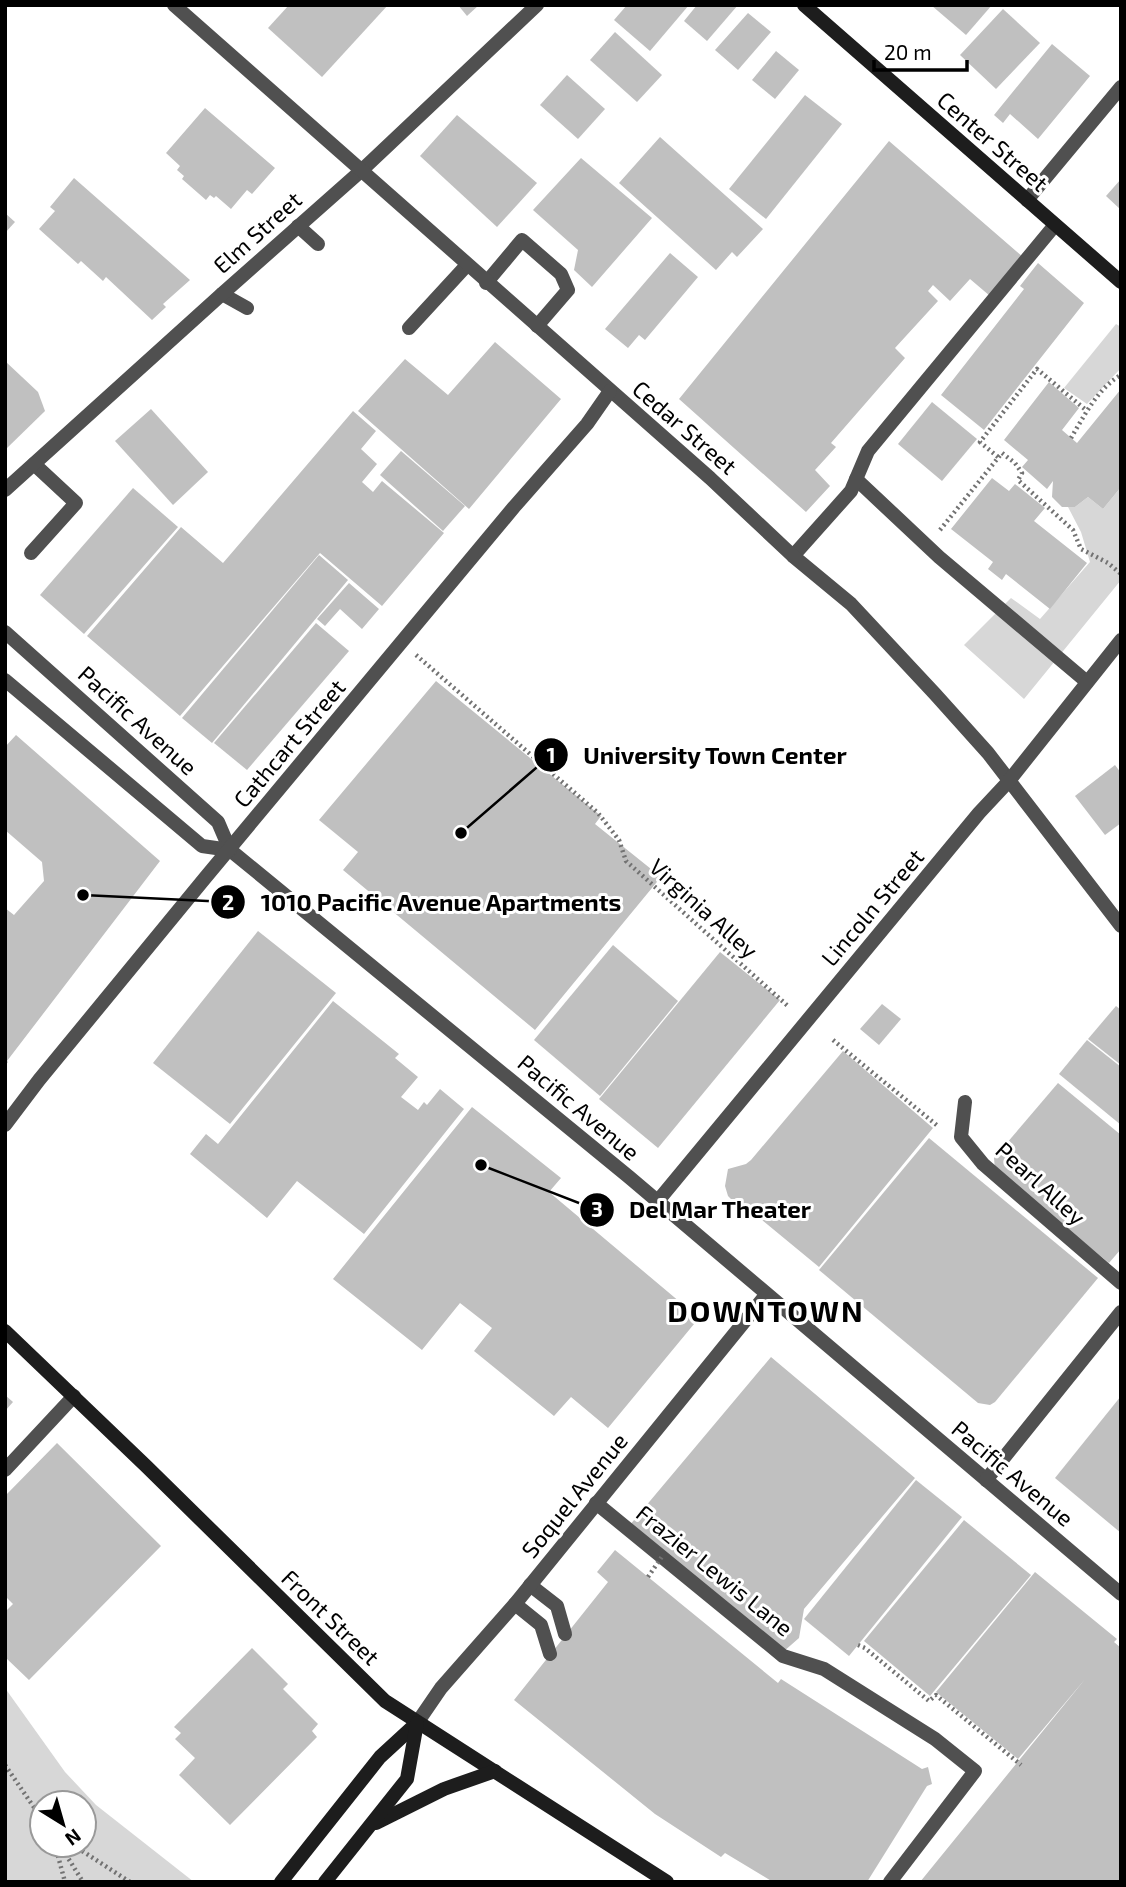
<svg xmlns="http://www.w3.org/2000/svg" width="1126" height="1887" font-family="'Exo 2',sans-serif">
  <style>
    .green { fill: #d7d7d7; fill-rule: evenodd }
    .building { fill: #c0c0c0 }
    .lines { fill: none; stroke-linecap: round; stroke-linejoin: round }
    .path { stroke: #727272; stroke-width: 4.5; stroke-dasharray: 2 3.5; stroke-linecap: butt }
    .service { stroke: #505050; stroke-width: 14 }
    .minor { stroke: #505050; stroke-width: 14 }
    .tertiary { stroke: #505050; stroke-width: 14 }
    .secondary { stroke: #1d1d1d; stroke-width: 14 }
    .path-bridge { stroke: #727272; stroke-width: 4.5; stroke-dasharray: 2 3.5; stroke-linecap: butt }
    .labels { text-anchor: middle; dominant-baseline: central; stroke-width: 6; stroke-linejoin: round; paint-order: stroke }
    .street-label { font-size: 23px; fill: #000; stroke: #fff }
    .district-label { font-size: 30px; font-weight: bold; letter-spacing: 2px; fill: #000; stroke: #fff }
    .leader { fill: none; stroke: #000; stroke-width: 2.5 }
    .callout-dot { fill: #000; stroke: #fff; stroke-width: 2.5 }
    .mark-label { font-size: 21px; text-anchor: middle; font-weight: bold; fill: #fff }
    .callout-label { font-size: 24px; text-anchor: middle; font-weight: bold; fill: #000; stroke: #fff; stroke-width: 6; stroke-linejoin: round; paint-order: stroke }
  </style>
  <rect width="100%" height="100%" fill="#fff"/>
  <!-- green -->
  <g class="green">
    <polygon points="1116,324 1121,327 1121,368 1087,404 1064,388"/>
    <polygon points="1121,487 1121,580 1024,699 964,645 1011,598 1040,619 1090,562 1081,532 1068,507 1075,507 1088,497 1103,509"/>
    <path d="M5,1688L65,1772L96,1805L194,1882H5ZM42,1803H84V1845H42Z"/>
  </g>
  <!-- building -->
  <g class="building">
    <polygon points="289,5 388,5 322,77 268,28"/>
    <polygon points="458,5 479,5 467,16"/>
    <polygon points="627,5 689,5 650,51 614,20"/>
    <polygon points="697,5 738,5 707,41 684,21"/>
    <polygon points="931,5 992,5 966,35"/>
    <polygon points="1003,9 1040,43 996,89 960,55"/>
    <polygon points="748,13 771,32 738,70 715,50"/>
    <polygon points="615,32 662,75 637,102 590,60"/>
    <polygon points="1052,44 1090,76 1038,139 1010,114 1003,123 994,115"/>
    <polygon points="776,51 799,70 775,99 752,80"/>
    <polygon points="567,75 605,109 578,139 540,105"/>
    <polygon points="805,95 842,124 766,219 729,189"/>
    <polygon points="205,108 275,168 252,194 247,190 231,209 216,196 214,198 210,195 206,200 182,179 184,176 177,170 180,166 166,153"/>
    <polygon points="457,115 537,183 497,227 420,156"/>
    <polygon points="660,137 763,229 737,257 732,252 716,270 619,183"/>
    <polygon points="889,141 1023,257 990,296 970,279 950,301 933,285 928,291 938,301 895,348 905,358 831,443 836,447 815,470 830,486 806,512 679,399"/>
    <polygon points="581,158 652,218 592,287 574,270 578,250 533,210"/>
    <polygon points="74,178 190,280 163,304 166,307 152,320 106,277 103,281 81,261 78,264 39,229 55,211 50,207"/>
    <polygon points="1121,179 1121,210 1106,196"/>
    <polygon points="5,213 15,222 5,233"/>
    <polygon points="670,253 698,277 645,340 639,335 628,348 605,329"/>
    <polygon points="1038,263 1084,303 984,430 941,395 1024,289 1020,286"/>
    <polygon points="495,342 561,399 469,509 358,411 405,359 448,395"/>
    <polygon points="5,361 38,392 45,411 5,450"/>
    <polygon points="1049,382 1079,408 1062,430 1077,443 1121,389 1121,487 1103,509 1088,497 1075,507 1062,507 1052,497 1053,481 1047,489 1022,467 1028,460 1004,440"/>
    <polygon points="932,402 977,439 942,481 898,444"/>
    <polygon points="151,409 208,472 173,505 115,441"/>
    <polygon points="353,411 376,431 361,449 377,464 362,482 373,492 382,481 444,533 382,606 320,553 180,716 87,636 181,527 223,563"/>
    <polygon points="401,451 465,506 443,531 380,475"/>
    <polygon points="992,478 1009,491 1015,484 1045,508 1034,521 1087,563 1050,609 1006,574 1002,580 988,569 993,562 951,529"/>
    <polygon points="133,488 178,527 84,634 40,595"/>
    <polygon points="319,555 348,580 212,743 182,718"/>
    <polygon points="349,583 379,609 362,629 340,609 325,626 317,619"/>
    <polygon points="316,623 349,651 247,770 214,743"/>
    <polygon points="436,681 601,816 595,824 661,877 535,1030 343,870 358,852 319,820"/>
    <polygon points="16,735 160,861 7,1061 8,1062 5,1066 5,908 14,915 44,881 42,862 5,830 5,747"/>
    <polygon points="1115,765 1121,773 1121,823 1105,835 1075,796"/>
    <polygon points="258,931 336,993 230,1124 153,1063"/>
    <polygon points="613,945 678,1001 600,1096 534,1040"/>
    <polygon points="720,952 780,1000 658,1148 599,1099"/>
    <polygon points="333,1001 399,1054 395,1058 418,1077 401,1097 418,1110 424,1102 427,1105 440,1089 464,1109 364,1234 297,1181 267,1218 190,1154 206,1134 218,1144"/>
    <polygon points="882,1004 901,1019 879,1045 860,1029"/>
    <polygon points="1116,1006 1121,1010 1121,1065 1088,1039"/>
    <polygon points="1087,1040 1121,1067 1121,1125 1059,1074"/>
    <polygon points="843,1051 933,1128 819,1267 750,1210 737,1205 728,1196 725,1186 728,1169 746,1164 751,1160"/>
    <polygon points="1058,1083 1121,1135 1121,1249 1109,1263 995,1170 994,1158"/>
    <polygon points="472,1107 561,1178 549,1192 699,1318 608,1428 571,1397 554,1416 474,1351 492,1328 460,1303 422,1350 333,1279"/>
    <polygon points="929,1138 1098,1278 995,1402 990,1405 978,1403 819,1270"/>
    <polygon points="771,1357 915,1478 804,1609 799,1638 783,1652 629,1526"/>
    <polygon points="5,1395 13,1402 5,1411"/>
    <polygon points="1121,1396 1121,1533 1055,1478"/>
    <polygon points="57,1443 161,1546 29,1680 5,1657 5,1612 13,1604 5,1596 5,1496"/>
    <polygon points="916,1480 962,1517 849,1656 804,1619"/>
    <polygon points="964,1520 1031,1575 930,1696 864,1641"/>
    <polygon points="615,1550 778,1683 781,1679 922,1769 928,1767 932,1784 927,1786 867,1882 773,1882 725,1853 721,1857 655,1814 514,1700 608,1582 597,1572"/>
    <polygon points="1035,1572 1117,1639 1114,1642 1121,1648 1121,1882 920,1882 1086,1678 1018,1759 936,1692"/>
    <polygon points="252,1648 288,1684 283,1689 318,1724 312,1731 317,1737 230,1825 179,1775 195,1758 175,1739 181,1733 174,1727"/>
  </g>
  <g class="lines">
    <!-- path -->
    <g class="path">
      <path d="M1071,438C1084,416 1098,388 1121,375"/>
      <polyline points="998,457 980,442 1037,369 1087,411"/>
      <polyline points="940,530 1002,453 1015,463 1022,473 1018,480 1073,530 1081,549 1108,563 1121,574"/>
      <polyline points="416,655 598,813 619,840 626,861 789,1007"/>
      <polyline points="833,1040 939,1127"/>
      <polyline points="858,1645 865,1648 929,1701 936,1695 1021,1765"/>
      <polyline points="5,1765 42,1819"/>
      <polyline points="55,1845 65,1882"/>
      <polyline points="60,1845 83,1882"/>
      <polyline points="73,1845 130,1882"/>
    </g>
    <!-- service -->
    <g class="service">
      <polyline points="298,226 318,244"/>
      <polyline points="486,283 522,240 561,274 568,290 537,326"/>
      <polyline points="222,294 247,308"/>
      <polyline points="409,328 467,265"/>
      <polyline points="856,479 939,557 1087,682"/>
      <polyline points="31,553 76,503 34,464"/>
      <polyline points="793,556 851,491 868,451 1055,225"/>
      <polyline points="965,1102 961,1137 983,1164 1121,1283"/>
      <polyline points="5,1470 74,1396"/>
      <polyline points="596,1503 783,1656 824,1669 935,1739 975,1771 890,1882"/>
      <polyline points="530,1585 557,1606 565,1634"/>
      <polyline points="515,1604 541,1625 550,1654"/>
    </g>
    <!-- minor -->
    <g class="minor">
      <polyline points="1027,200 1121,87"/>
      <polyline points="5,490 222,294 362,170 537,5"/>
    </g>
    <!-- tertiary -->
    <g class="tertiary">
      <polyline points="174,5 710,478 793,556 851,604 935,694 988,753 1121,926"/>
      <polyline points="5,632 218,822 230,850 629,1177 1121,1594"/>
      <polyline points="5,680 202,846 230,850"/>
      <polyline points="5,1125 39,1080 205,878 514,507 587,424 610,391"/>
      <polyline points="657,1202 979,813 1008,782 1121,640"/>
      <polyline points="986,1480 1121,1312"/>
      <polyline points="417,1723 441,1688 515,1604 766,1295"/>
    </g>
    <!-- secondary -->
    <g class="secondary">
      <polyline points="804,5 1121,282"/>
      <polyline points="5,1331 146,1466 385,1701 667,1882"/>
      <polyline points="376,1823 444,1789 495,1771"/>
      <polyline points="281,1882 380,1757 417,1723"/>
      <polyline points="325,1882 407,1779 417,1723"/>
    </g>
    <!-- path-bridge -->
    <polyline class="path-bridge" points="648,1577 663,1555"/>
  </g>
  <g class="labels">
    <!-- street labels -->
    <g class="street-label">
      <text transform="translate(993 141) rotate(41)">Center Street</text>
      <text transform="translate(257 232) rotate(-42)">Elm Street</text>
      <text transform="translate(685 427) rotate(41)">Cedar Street</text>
      <text transform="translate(138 720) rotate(42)">Pacific Avenue</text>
      <text transform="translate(289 743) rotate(-50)">Cathcart Street</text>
      <text transform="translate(872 907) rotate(-50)">Lincoln Street</text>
      <text transform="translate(704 908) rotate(42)">Virginia Alley</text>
      <text transform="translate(579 1107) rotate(40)">Pacific Avenue</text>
      <text transform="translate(1041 1183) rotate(42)">Pearl Alley</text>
      <text transform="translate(1013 1473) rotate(40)">Pacific Avenue</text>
      <text transform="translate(574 1495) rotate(-51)">Soquel Avenue</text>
      <text transform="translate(715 1570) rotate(39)">Frazier Lewis Lane</text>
      <text transform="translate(331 1617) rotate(44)">Front Street</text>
    </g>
    <!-- district labels -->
    <g class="district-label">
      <text x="766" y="1310">DOWNTOWN</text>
    </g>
  </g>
  <!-- callouts -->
  <path class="leader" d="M461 833L551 755M83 895L228 902M481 1165L597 1210"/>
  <g class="callout-dot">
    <circle cx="461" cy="833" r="7"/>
    <circle cx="83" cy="895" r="7"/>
    <circle cx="481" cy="1165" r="7"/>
    <circle cx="551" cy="755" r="18"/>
    <circle cx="228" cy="902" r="18"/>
    <circle cx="597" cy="1210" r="18"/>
  </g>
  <g class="mark-label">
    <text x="551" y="763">1</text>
    <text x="228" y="910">2</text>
    <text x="597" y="1217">3</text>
  </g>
  <g class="callout-label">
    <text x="715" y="764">University Town Center</text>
    <text x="441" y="911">1010 Pacific Avenue Apartments</text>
    <text x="720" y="1218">Del Mar Theater</text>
  </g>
  <!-- border -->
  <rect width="1126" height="1887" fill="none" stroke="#000000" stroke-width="14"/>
  <!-- north arrow -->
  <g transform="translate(63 1824) rotate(143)"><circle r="33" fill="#ffffff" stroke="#999999" stroke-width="2"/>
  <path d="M0-5L12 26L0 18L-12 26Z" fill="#000000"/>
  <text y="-10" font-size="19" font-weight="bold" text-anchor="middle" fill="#000000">N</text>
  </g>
  <!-- scale -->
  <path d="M874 60v10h93v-10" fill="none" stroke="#000000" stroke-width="3.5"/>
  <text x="884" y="60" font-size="21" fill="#000000" stroke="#ffffff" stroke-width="5" paint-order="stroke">20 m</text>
</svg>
